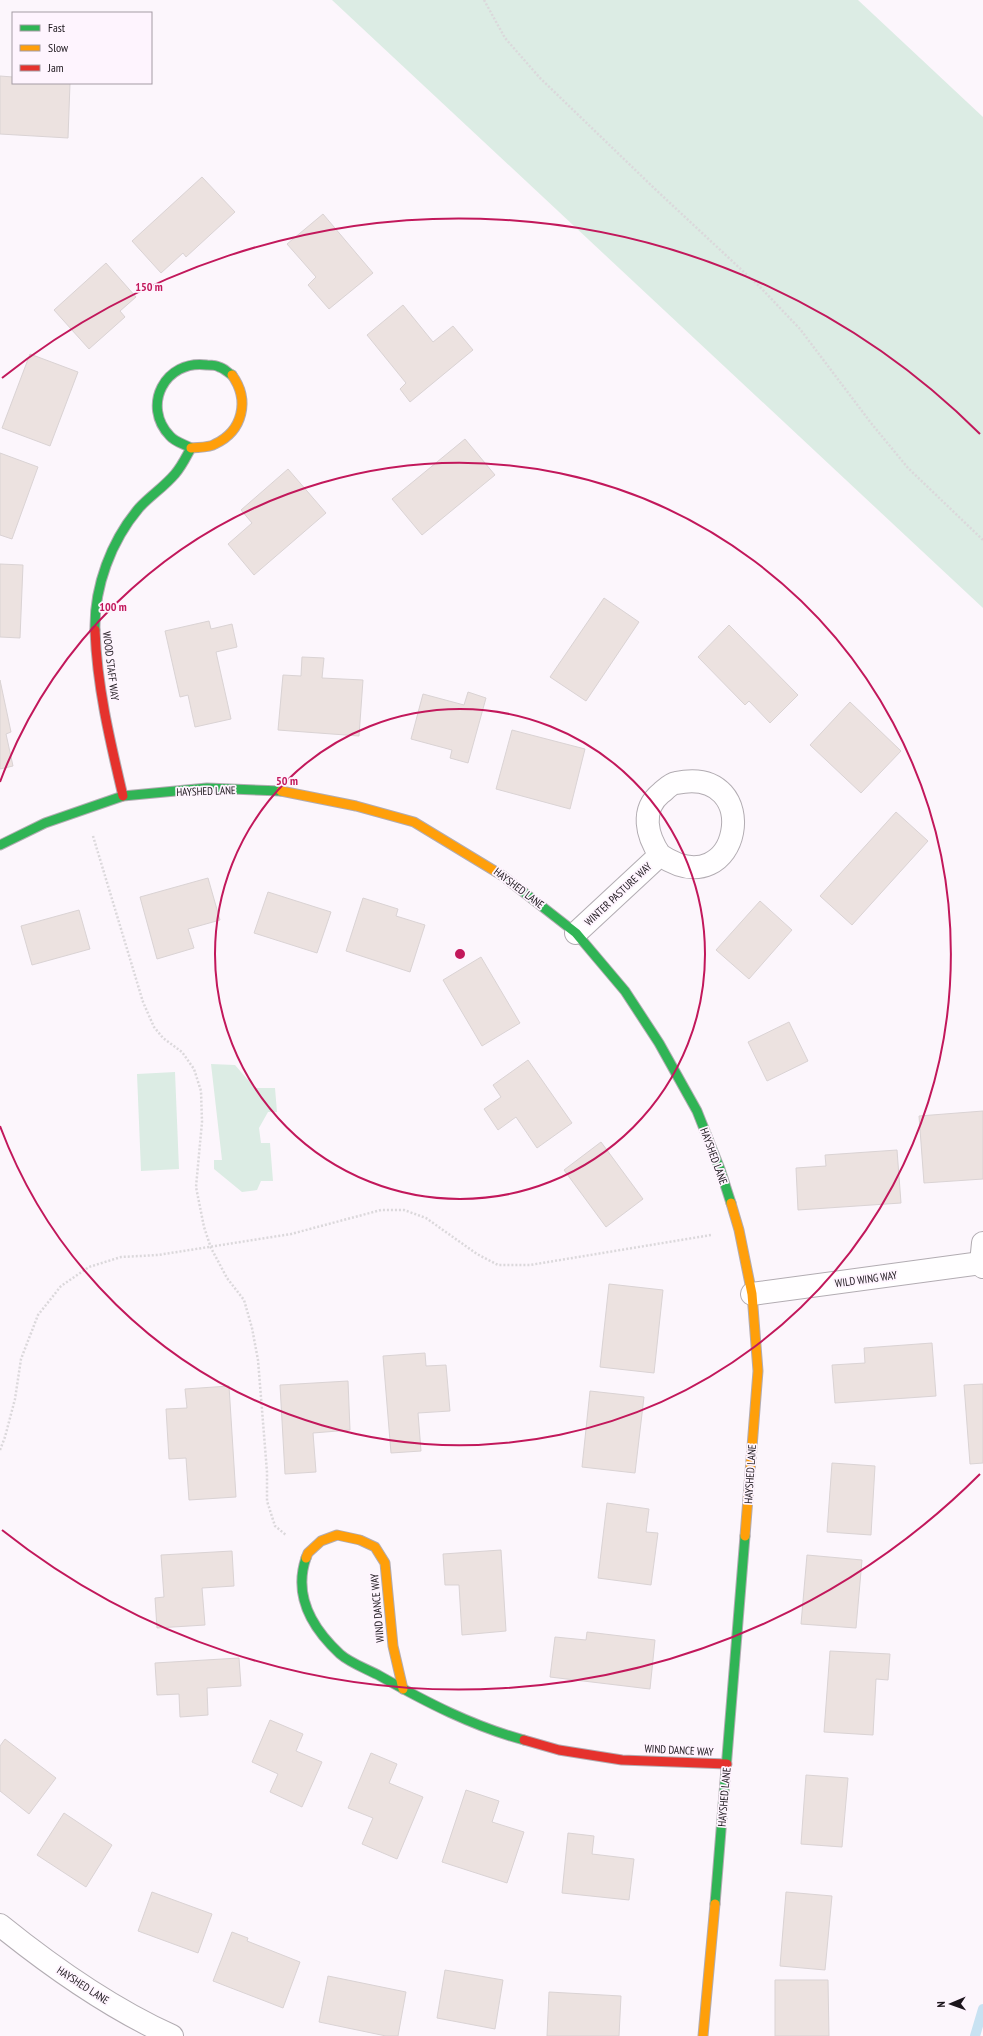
<svg xmlns="http://www.w3.org/2000/svg" width="983" height="2036" font-family="'PT Sans Narrow',sans-serif">
<rect width="100%" height="100%" fill="#fcf6fc"/>
<g fill="#dcece4">
<path d="M332 0H858L983 117V608Z"/>
<path d="M211 1064 235 1065 255 1088H275L277 1112H268L259 1128 261 1143H270L273 1181H261L257 1190 242 1192 214 1169V1160H222Z"/>
<path d="M175 1072 179 1169 141 1171 137 1074Z"/>
</g>
<g fill="none" stroke-linecap="round" stroke-linejoin="round">
<path stroke="#c8e2f2" stroke-width="10" d="M975 2036 983 2009"/>
</g>
<g fill="#ece2e0" stroke="#dad3d4">
<path d="M0 76 13 77V83H70L68 138 0 134Z"/>
<path d="M202 177 235 212 186 257 183 253 161 273 132 241Z"/>
<path d="M323 214 373 273 329 309 308 285 316 277 287 244Z"/>
<path d="M106 263 136 297 120 311 125 317 89 349 54 310Z"/>
<path d="M403 305 433 342 453 326 473 350 410 402 400 389 406 383 367 335Z"/>
<path d="M30 354 78 372 50 446 2 428Z"/>
<path d="M465 439 495 475 422 535 392 499Z"/>
<path d="M0 453 38 467 12 539 0 535Z"/>
<path d="M288 469 326 513 254 575 228 544 252 523 241 510Z"/>
<path d="M0 564 23 565 20 638 0 637Z"/>
<path d="M604 598 639 622 586 701 550 677Z"/>
<path d="M209 621 211 629 232 624 237 647 216 652 231 719 195 727 188 695 180 697 165 631Z"/>
<path d="M729 625 798 695 770 723 749 701 745 705 698 657Z"/>
<path d="M302 657 324 658 322 678 363 680 359 736 278 730 283 675 301 676Z"/>
<path d="M0 680 11 732 6 734 13 766 0 769Z"/>
<path d="M468 692 486 698 468 763 450 758 452 750 411 739 423 694 464 705Z"/>
<path d="M850 702 901 751 861 793 810 745Z"/>
<path d="M512 730 585 749 570 809 496 789Z"/>
<path d="M896 812 928 841 852 925 820 896Z"/>
<path d="M208 878 220 920 188 929 194 948 157 959 140 897Z"/>
<path d="M268 892 331 912 317 953 254 933Z"/>
<path d="M363 898 398 909 396 916 425 925 410 972 346 951Z"/>
<path d="M760 901 792 930 749 979 716 950Z"/>
<path d="M79 910 90 949 32 965 21 926Z"/>
<path d="M481 957 520 1023 482 1046 443 980Z"/>
<path d="M789 1022 808 1061 767 1081 748 1042Z"/>
<path d="M528 1060 572 1123 537 1148 516 1117 498 1130 484 1109 501 1097 493 1085Z"/>
<path d="M983 1111V1179L924 1183 919 1116Z"/>
<path d="M601 1142 643 1199 606 1227 564 1170Z"/>
<path d="M897 1150 901 1203 798 1210 796 1168 826 1166 825 1155Z"/>
<path d="M609 1284 663 1290 654 1373 600 1367Z"/>
<path d="M932 1343 936 1396 835 1403 832 1365 865 1363 864 1348Z"/>
<path d="M425 1353 426 1366 446 1365 450 1411 418 1413 421 1451 391 1453 383 1356Z"/>
<path d="M348 1381 350 1430 313 1433 316 1472 285 1474 280 1385Z"/>
<path d="M983 1384V1463L970 1464 964 1385Z"/>
<path d="M229 1386 236 1497 189 1500 186 1458 169 1459 166 1409 187 1408 185 1389Z"/>
<path d="M590 1391 644 1397 635 1473 582 1467Z"/>
<path d="M832 1463 875 1466 871 1535 827 1532Z"/>
<path d="M607 1503 649 1509 646 1532 658 1533 651 1585 598 1578Z"/>
<path d="M501 1550 506 1631 462 1635 459 1585H445L443 1554Z"/>
<path d="M232 1551 234 1586 202 1588 205 1625 157 1628 155 1598 164 1597 161 1555Z"/>
<path d="M807 1555 862 1560 856 1628 801 1624Z"/>
<path d="M587 1632 655 1640 650 1689 550 1677 555 1637 586 1640Z"/>
<path d="M830 1651 890 1654 888 1680 876 1679 873 1735 824 1732Z"/>
<path d="M239 1658 241 1686 207 1688 208 1715 180 1717 179 1694 157 1695 155 1663Z"/>
<path d="M270 1720 303 1734 296 1751 322 1762 302 1807 270 1792 278 1774 252 1762Z"/>
<path d="M5 1739 56 1778 29 1814 0 1791V1746Z"/>
<path d="M371 1753 397 1764 389 1783 423 1797 397 1859 362 1844 373 1818 348 1808Z"/>
<path d="M806 1775 848 1778 842 1847 801 1844Z"/>
<path d="M466 1790 499 1801 492 1822 524 1832 507 1883 442 1862Z"/>
<path d="M64 1813 112 1845 86 1887 37 1855Z"/>
<path d="M568 1833 594 1836 592 1854 634 1859 629 1900 562 1893Z"/>
<path d="M152 1892 212 1914 198 1953 138 1931Z"/>
<path d="M786 1892 832 1896 825 1970 780 1966Z"/>
<path d="M232 1932 248 1938 247 1941 300 1962 283 2008 213 1981Z"/>
<path d="M445 1970 503 1980 495 2029 437 2018Z"/>
<path d="M328 1976 406 1992 398 2036H386L319 2022Z"/>
<path d="M775 1980H828L829 2036H775Z"/>
<path d="M549 1992 621 1996 619 2036H547Z"/>
</g>
<g fill="none" stroke-linecap="round" stroke-linejoin="round">
<g stroke="#b2acb2" stroke-width="24">
<g id="street">
<path d="M576 933 660 855C741 909 766 764 676 783 670 784 666 789 661 793 640 810 647 836 660 855"/>
<path d="M983 1243 981 1263 983 1267"/>
<path d="M752 1294 981 1263"/>
<path d="M0 1925C52 1967 110 2008 172 2036"/>
</g>
</g>
<g stroke="#b2acb2" stroke-width="11">
<g id="fast">
<path d="M95 630C94 587 111 541 139 508 150 496 164 487 175 474 182 466 186 457 191 448 184 444 175 442 170 436 141 406 165 359 207 365 211 365 216 365 219 367 224 368 228 373 232 375"/>
<path d="M0 845 45 823 123 796 207 788 281 791"/>
<path d="M503 876 576 933 625 991 659 1043 697 1111 720 1169 731 1203"/>
<path d="M306 1558C293 1596 312 1628 340 1654 350 1663 367 1669 380 1676 426 1702 472 1726 524 1740"/>
<path d="M715 1904 745 1536"/>
</g>
</g>
<g stroke="#b2acb2" stroke-width="11">
<g id="slow">
<path d="M191 448C198 447 209 448 215 444 243 431 250 400 232 375"/>
<path d="M281 791 356 806 414 822 503 876"/>
<path d="M731 1203 739 1230 752 1294 758 1371 745 1536"/>
<path d="M306 1558 308 1553 321 1541 337 1535 360 1540 375 1547 385 1563 393 1646 403 1689"/>
<path d="M703 2036 715 1904"/>
</g>
</g>
<g stroke="#b2acb2" stroke-width="11">
<g id="jam">
<path d="M95 630C97 687 110 741 123 796"/>
<path d="M524 1740 559 1750 622 1760 727 1764"/>
</g>
</g>
<g stroke="#dbd8db" stroke-width="2.5" stroke-dasharray="2 2" stroke-linecap="butt">
<path d="M484 0 505 38 540 78 655 189 761 288 800 329 871 423 908 468 983 540"/>
<path d="M93 836 143 1002 154 1027 163 1038 182 1052 194 1069 201 1091 202 1122 196 1187 204 1227 211 1248 227 1278 244 1300 252 1328 258 1360 267 1472V1501L275 1526 286 1535"/>
<path d="M0 1450 5 1437 15 1399 21 1359 38 1315 61 1286 89 1267 121 1257 158 1255 291 1234 381 1210H404L426 1218 477 1254 498 1265H530L711 1235"/>
</g>
<use href="#street" stroke="#fffeff" stroke-width="22"/>
<use href="#fast" stroke="#30b455" stroke-width="9"/>
<use href="#slow" stroke="#ff9f0a" stroke-width="9"/>
<use href="#jam" stroke="#e5322d" stroke-width="9"/>
</g>
<g fill="none" stroke="#c2185b" stroke-width="2">
<circle cx="460" cy="954" r="245"/>
<path d="M0 782A491 491 0 1 1 0 1126"/>
<path d="M980 1474A736 736 0 0 1 2 1530M2 378A736 736 0 0 1 980 434"/>
</g>
<g text-anchor="middle" dominant-baseline="central" stroke-width="3.5" stroke-linejoin="round" paint-order="stroke">
<g font-size="11" fill="#1c161c" stroke="#fef4fe">
<text transform="translate(111 666) rotate(83)">WOOD STAFF WAY</text>
<text transform="translate(206 791) rotate(-2)">HAYSHED LANE</text>
<text transform="translate(519 888) rotate(37)">HAYSHED LANE</text>
<text transform="translate(618 894) rotate(-43)">WINTER PASTURE WAY</text>
<text transform="translate(714 1156) rotate(70)">HAYSHED LANE</text>
<text transform="translate(866 1279) rotate(-8)">WILD WING WAY</text>
<text transform="translate(750 1474) rotate(-86)">HAYSHED LANE</text>
<text transform="translate(377 1608) rotate(-95)">WIND DANCE WAY</text>
<text transform="translate(679 1750) rotate(3)">WIND DANCE WAY</text>
<text transform="translate(724 1797) rotate(-85)">HAYSHED LANE</text>
<text transform="translate(83 1985) rotate(33)">HAYSHED LANE</text>
</g>
</g>
<circle cx="460" cy="954" r="6" fill="#c2185b" stroke="#fef4fe" stroke-width="2"/>
<g font-size="12" text-anchor="middle" font-weight="bold" fill="#c2185b" stroke="#fef4fe" stroke-width="3.5" stroke-linejoin="round" paint-order="stroke">
<text x="149" y="291">150 m</text>
<text x="113" y="611">100 m</text>
<text x="287" y="785">50 m</text>
</g>
<rect x="12" y="12" width="140" height="72" fill="#fef4fe" stroke="#a49ba4"/>
<rect x="20" y="25" width="20" height="6" fill="#30b455" stroke="#a49ba4"/>
<text x="48" y="32" font-size="12" fill="#1c161c">Fast</text>
<rect x="20" y="45" width="20" height="6" fill="#ff9f0a" stroke="#a49ba4"/>
<text x="48" y="52" font-size="12" fill="#1c161c">Slow</text>
<rect x="20" y="65" width="20" height="6" fill="#e5322d" stroke="#a49ba4"/>
<text x="48" y="72" font-size="12" fill="#1c161c">Jam</text>
<g transform="translate(951 2004) rotate(268)" stroke="#fef4fe" stroke-width="3" paint-order="stroke">
<path d="M0-3L7 15L0 10L-7 15Z" fill="#1c161c"/>
<text y="-6" font-size="11" font-weight="bold" text-anchor="middle" fill="#1c161c">N</text>
</g>
</svg>
